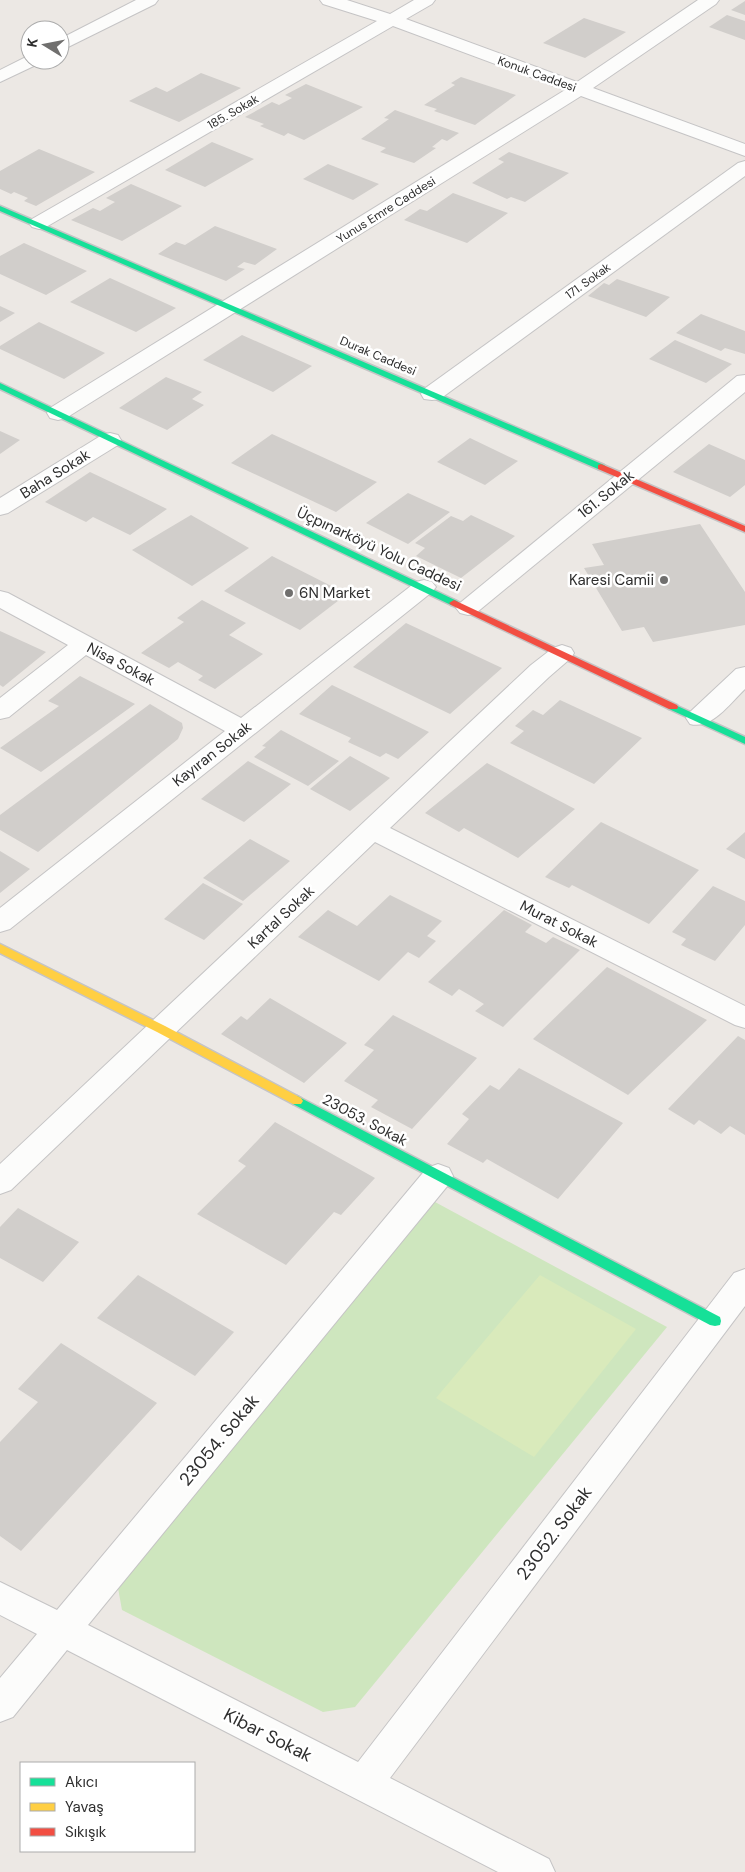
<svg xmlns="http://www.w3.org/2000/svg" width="745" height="1872" font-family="'DM Sans',sans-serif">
<rect width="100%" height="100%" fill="#ece8e4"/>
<path fill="#cee6be" d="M435 1202 667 1327 355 1707 323 1712 122 1610 118 1588Z"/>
<path fill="#d9eabb" d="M540 1275 636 1329 534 1457 436 1398Z"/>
<g fill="#d1cecb">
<path d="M745 1V15L731 10Z"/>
<path d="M727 15 745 21V40L709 27Z"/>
<path d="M584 18 626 32 585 58 543 43Z"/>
<path d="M201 73 241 88 179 122 129 101 156 87 167 92Z"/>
<path d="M461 77 516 95 475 125 434 111 437 109 424 105 455 85 451 83Z"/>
<path d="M306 84 363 107 304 140 288 133 284 136 260 126 264 124 245 117 272 102 279 105 292 98 285 95Z"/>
<path d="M395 110 459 133 447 141 442 139 432 147 436 148 414 163 380 152 386 148 361 139 389 119 384 118Z"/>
<path d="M212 142 254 159 205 187 165 170Z"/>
<path d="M39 149 95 172 36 206 24 201 28 198 14 192 11 194 0 189V171Z"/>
<path d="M509 152 569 173 525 202 511 197 507 199 472 183 504 162 498 159Z"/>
<path d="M328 164 379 184 353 200 303 179Z"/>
<path d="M131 184 182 206 122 241 71 220 93 208 100 211 115 202 106 198Z"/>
<path d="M453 193 508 213 467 243 404 220 420 209 427 211Z"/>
<path d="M215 226 277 249 255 265 244 262 237 267 245 269 226 281 158 254 176 242 185 245Z"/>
<path d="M24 243 87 271 46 295 0 274V256Z"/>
<path d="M110 278 176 308 136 332 70 302Z"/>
<path d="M617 279 670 297 646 317 588 296 604 283 609 285Z"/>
<path d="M0 306 15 313 0 322Z"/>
<path d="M701 314 745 331V354L725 348 721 351 676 333Z"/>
<path d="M39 322 105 353 64 379 0 349V346Z"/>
<path d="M242 335 312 366 273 392 203 360Z"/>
<path d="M675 340 732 364 706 383 649 359Z"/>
<path d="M166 377 202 392 192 399 204 405 167 430 119 408Z"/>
<path d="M0 431 20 440 0 454Z"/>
<path d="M272 434 377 482 336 512 231 463Z"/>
<path d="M470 438 518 461 485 485 437 462Z"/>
<path d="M709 444 745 460V485L730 497 673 472Z"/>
<path d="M90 472 130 491 167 509 130 535 93 517 86 522 45 502Z"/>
<path d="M408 493 450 512 408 544 366 523Z"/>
<path d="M191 515 249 548 192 586 132 550Z"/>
<path d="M471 515 515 536 461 578 416 556 425 548 415 543 451 516 463 521Z"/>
<path d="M700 524 745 592V625L653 642 644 627 622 631 584 568 604 565 592 544Z"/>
<path d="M272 556 347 594 300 630 224 591Z"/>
<path d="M202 600 246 623 229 635 263 654 215 689 198 680 203 676 178 662 169 668 141 653 184 622 177 618Z"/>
<path d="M406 623 502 668 450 714 353 667Z"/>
<path d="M0 631 46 652 3 687 0 685Z"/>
<path d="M80 676 135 704 41 772 0 748 59 706 48 701Z"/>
<path d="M332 685 384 710 429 732 398 759 386 753 380 757 348 742 351 738 299 714Z"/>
<path d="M560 700 642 738 594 784 510 743 524 731 515 726 533 710 543 715Z"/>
<path d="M150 704 182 723 183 728 178 739 38 852 0 830V815Z"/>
<path d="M281 730 339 761 308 786 254 757 266 747 262 746Z"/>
<path d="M350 756 390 778 350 811 310 789Z"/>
<path d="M248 761 291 784 244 822 201 799Z"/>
<path d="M487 763 575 809 518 858 464 828 459 832 425 813Z"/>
<path d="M601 822 699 870 649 924 572 885 569 888 545 877Z"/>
<path d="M745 832V859L726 849Z"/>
<path d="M250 839 290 861 243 901 203 878Z"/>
<path d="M0 851 30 869 0 893Z"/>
<path d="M203 883 243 904 204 940 164 919Z"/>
<path d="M713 886 745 901V925L715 961 681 945 686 939 672 932Z"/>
<path d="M390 895 442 921 427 936 436 941 419 958 408 952 379 981 298 937 328 910 357 926Z"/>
<path d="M504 910 532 925 525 932 533 936 546 943 553 937 580 950 503 1027 475 1011 484 1004 471 996 459 989 452 996 428 982Z"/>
<path d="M607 967 707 1020 628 1095 533 1039Z"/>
<path d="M270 998 347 1043 304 1083 221 1034 241 1016 247 1020Z"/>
<path d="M393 1015 477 1058 412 1129 371 1107 378 1100 344 1081 374 1050 364 1045Z"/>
<path d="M738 1036 745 1040V1135L730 1126 721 1134 699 1120 694 1125 668 1109Z"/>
<path d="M519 1068 623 1123 558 1199 487 1159 483 1163 447 1144 469 1119 462 1114 490 1085 499 1090Z"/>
<path d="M275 1122 375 1178 341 1215 334 1212 286 1265 197 1214 246 1166 238 1161Z"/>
<path d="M18 1208 79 1242 43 1282 0 1258V1227Z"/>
<path d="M138 1275 234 1332 195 1376 97 1318Z"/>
<path d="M61 1343 157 1403 21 1551 0 1536V1442L38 1402 18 1389Z"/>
</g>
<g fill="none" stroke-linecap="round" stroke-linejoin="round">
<g stroke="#c5c4c5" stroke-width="2">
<g id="street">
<path d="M136 0H158L155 4 60 51V39Z"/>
<path d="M320 0H347L390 14 414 0H435L432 4 406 19 577 82 698 0H719L716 4 593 88 745 144V156L581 96 66 418 58 420 50 418 47 413 50 408 565 90 393 26 46 227 39 229 32 227 29 223 32 219 377 21 323 4Z"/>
<path d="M30 55V60H41L38 64 0 82V70Z"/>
<path d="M745 161V176L440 399 432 400 424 399 421 394 424 389 738 163Z"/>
<path d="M745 375V392L476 613 468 615 460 613 456 608 460 603 737 376Z"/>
<path d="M110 433 118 435 121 440 118 445 8 513 0 515V498L102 435Z"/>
<path d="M424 580 432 582 436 587 432 592 10 929 0 932V908L225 731 86 655 9 717 0 719V698L68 645 0 608V591L8 593 241 718 416 582Z"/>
<path d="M562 645 571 648 574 653 571 658 549 677 390 828 745 1006V1028L735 1025 375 842 11 1190 0 1194V1164L531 665 553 648Z"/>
<path d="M745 667V689C730 703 712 730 690 724L686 718 690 712 736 669Z"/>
<path d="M438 1164 449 1168 453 1176 449 1184 88 1625 358 1762 734 1273 745 1269V1306L390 1778 549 1859 555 1872H498L67 1650 13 1717 0 1722V1678L37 1634 0 1615V1582L57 1610 427 1168Z"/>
</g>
</g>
<g stroke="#c5c4c5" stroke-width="3">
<g id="fast">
<path d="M0 206 604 465 606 467 604 469H598L0 211Z"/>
<path d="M0 383 457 601 459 603 457 605H451L0 389Z"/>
<path d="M673 704 745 737V744L669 709 668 707Z"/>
<path d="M297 1096 720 1317 721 1321 720 1325 715 1326 710 1325 293 1104 291 1101 293 1098Z"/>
</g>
</g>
<g stroke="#c5c4c5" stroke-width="3">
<path id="slow" d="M0 944 165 1026 301 1098 303 1101 301 1104H293L157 1032 0 953Z"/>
</g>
<g stroke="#c5c4c5" stroke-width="3">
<g id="jam">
<path d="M601 464 745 526V532L598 469V465Z"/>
<path d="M454 600 677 705 678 707 677 709H669L451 605 449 603Z"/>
</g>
</g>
<use href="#street" fill="#fcfcfb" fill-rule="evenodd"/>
<use href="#fast" fill="#16e098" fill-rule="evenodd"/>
<use href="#slow" fill="#ffcf43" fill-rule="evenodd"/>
<use href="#jam" fill="#f24e42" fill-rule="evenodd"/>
</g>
<g fill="#706f6e" stroke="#fff" stroke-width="2">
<circle cx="664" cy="580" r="5"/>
<circle cx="289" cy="593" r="5"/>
</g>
<g text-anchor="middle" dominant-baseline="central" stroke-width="5" stroke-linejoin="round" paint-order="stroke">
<g font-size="12" fill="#2e2e2e" stroke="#fff">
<text transform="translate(537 74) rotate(20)">Konuk Caddesi</text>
<text transform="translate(233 112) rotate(-30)">185. Sokak</text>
<text transform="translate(386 210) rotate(-32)">Yunus Emre Caddesi</text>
<text transform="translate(588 281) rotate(-36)">171. Sokak</text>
<text transform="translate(378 356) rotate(23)">Durak Caddesi</text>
</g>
<g font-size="15" fill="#2e2e2e" stroke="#fff">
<text transform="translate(55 474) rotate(-32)">Baha Sokak</text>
<text transform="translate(606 494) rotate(-39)">161. Sokak</text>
<text transform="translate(379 549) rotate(25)">Üçpınarköyü Yolu Caddesi</text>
<text transform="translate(121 664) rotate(28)">Nisa Sokak</text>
<text transform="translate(212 754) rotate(-38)">Kayıran Sokak</text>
<text transform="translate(281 917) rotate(-43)">Kartal Sokak</text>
<text transform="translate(559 924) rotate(27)">Murat Sokak</text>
<text transform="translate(365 1120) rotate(28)">23053. Sokak</text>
</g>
<g font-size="15" fill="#2e2e2e" stroke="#fff" text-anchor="end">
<text x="654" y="580">Karesi Camii</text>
<text x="299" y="593" text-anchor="start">6N Market</text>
</g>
<g font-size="18" fill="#2e2e2e" stroke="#fff">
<text transform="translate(219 1440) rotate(-50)">23054. Sokak</text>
<text transform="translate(554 1533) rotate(-53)">23052. Sokak</text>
<text transform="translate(268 1735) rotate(27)">Kibar Sokak</text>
</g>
</g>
<rect x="20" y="1762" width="175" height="90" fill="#ffffff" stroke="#ababab"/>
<rect x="30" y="1778" width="25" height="8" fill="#16e098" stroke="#ababab"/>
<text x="65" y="1787" font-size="15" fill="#2e2e2e">Akıcı</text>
<rect x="30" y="1803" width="25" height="8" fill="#ffcf43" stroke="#ababab"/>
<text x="65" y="1812" font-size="15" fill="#2e2e2e">Yavaş</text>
<rect x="30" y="1828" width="25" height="8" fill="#f24e42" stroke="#ababab"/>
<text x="65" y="1837" font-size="15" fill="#2e2e2e">Sıkışık</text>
<g transform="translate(45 45) rotate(280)"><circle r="24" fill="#ffffff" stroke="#ababab"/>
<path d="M0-4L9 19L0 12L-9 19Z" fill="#706f6e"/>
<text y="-8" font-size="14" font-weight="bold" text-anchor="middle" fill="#2e2e2e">K</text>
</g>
</svg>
